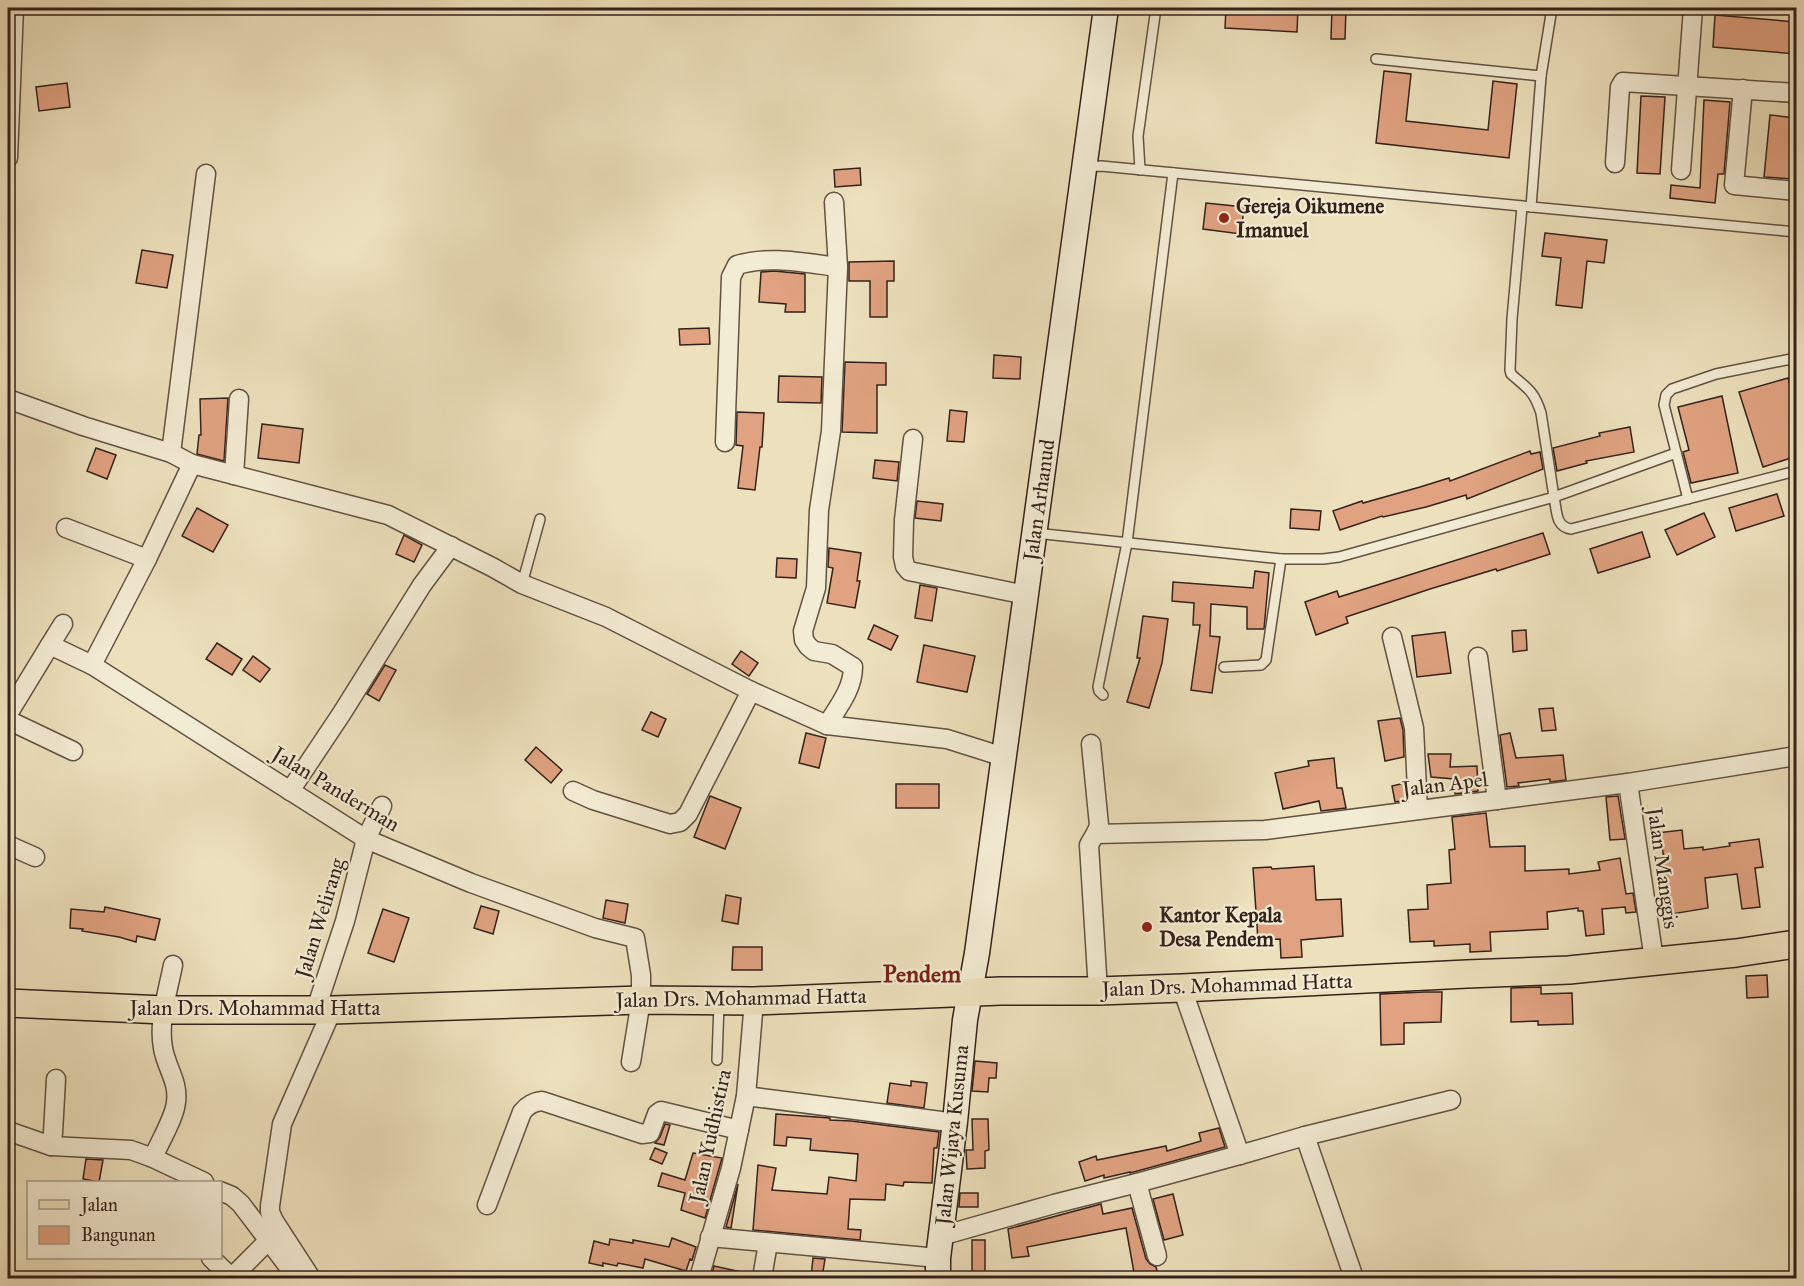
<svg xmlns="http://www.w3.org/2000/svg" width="1804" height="1286" font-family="'IM FELL Great Primer',serif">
<rect width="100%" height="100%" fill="#ede1bd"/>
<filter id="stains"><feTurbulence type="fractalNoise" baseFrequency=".00333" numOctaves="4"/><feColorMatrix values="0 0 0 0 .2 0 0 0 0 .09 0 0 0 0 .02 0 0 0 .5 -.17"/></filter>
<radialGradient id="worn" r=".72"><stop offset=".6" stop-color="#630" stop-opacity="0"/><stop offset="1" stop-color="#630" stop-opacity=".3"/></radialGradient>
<g fill="#e0a281" stroke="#34221a" stroke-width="1.5">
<path d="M1226 8H1298L1297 32 1225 28Z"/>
<path d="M1332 8H1346L1345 39H1331Z"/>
<path d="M1715 15 1797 22V54L1713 47Z"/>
<path d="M1384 71 1411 74 1406 121 1488 130 1493 81 1517 84 1509 158 1376 143Z"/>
<path d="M67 83 70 107 39 111 36 87Z"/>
<path d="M1641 96 1665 97 1660 174 1637 173Z"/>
<path d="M1704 100 1730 102 1724 174H1718L1715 203 1670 198 1671 185 1700 188Z"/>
<path d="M1770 115 1797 118V149L1794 179 1764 177Z"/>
<path d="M860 168 861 185 835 187 834 170Z"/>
<path d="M1206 203 1244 207 1241 234 1203 229Z"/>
<path d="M1545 233 1607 240 1604 263 1587 261 1582 308 1556 305 1561 258 1542 256Z"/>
<path d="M142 250 173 255 167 288 136 283Z"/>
<path d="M894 261V281H887V317H870V281H849V262Z"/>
<path d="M774 271 805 274V312H785L786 304 759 302 761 272Z"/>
<path d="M709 328 710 344 680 345 679 329Z"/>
<path d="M994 355 1021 357 1020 379 993 378Z"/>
<path d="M845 362 886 363V385H877V433L842 432Z"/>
<path d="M779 376 822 377 821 403 778 402Z"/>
<path d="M1788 378 1797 411V456L1763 467 1739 392Z"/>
<path d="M1722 396 1738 473 1691 483 1683 452 1689 450 1678 407Z"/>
<path d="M228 398 224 461 197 454 199 435H201L200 399Z"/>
<path d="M950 410 967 412 964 442 947 441Z"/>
<path d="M737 412 764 413 762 447H760L755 490 738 488 743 446 736 445Z"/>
<path d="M262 424 303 429 299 463 258 458Z"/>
<path d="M1630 427 1634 452 1586 461 1587 463 1557 471 1553 448 1600 436 1599 433Z"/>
<path d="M96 448 116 455 107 479 87 471Z"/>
<path d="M1530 451 1531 454 1540 452 1543 469 1467 499 1466 495 1426 507 1383 517 1382 516 1340 530 1333 511 1362 501 1363 503 1420 487 1449 478 1450 481Z"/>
<path d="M875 460 899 462 897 481 873 478Z"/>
<path d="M1777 494 1784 516 1736 531 1729 508Z"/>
<path d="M917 501 943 504 941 521 915 518Z"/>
<path d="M197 508 228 525 213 552 182 536Z"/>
<path d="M1291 509 1321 511 1319 530 1290 528Z"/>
<path d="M1704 513 1715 537 1677 555 1665 530Z"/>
<path d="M1642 532 1650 557 1598 573 1590 549Z"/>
<path d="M1543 533 1550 554 1497 571 1496 569 1430 589 1346 617 1348 623 1316 635 1305 602 1337 591 1339 597Z"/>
<path d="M404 535 422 545 414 562 396 554Z"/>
<path d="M829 548 861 553 857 581H860L855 608 827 603 833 568 828 567Z"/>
<path d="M777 558 797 559 796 578 776 577Z"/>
<path d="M1255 571 1269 573 1264 629H1247V607L1211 604 1210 636 1220 637 1212 693 1191 690 1200 625H1193L1194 603 1172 601 1173 582 1253 588Z"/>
<path d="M920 585 937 588 932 621 915 618Z"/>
<path d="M1143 616 1168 619 1162 663 1149 708 1127 702 1140 658H1137Z"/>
<path d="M874 625 898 636 891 650 868 639Z"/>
<path d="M1526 630 1527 650 1513 652 1512 631Z"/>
<path d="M1445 632 1451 673 1417 677 1412 636Z"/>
<path d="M217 643 242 659 232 675 206 659Z"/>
<path d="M924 645 975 656 967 692 917 682Z"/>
<path d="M741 651 758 663 749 676 732 664Z"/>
<path d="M253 656 270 669 260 682 243 670Z"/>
<path d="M385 665 396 670 379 701 367 694Z"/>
<path d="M1553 708 1556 730 1542 731 1539 709Z"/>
<path d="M651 712 666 719 658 737 642 730Z"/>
<path d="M1400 718 1403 730 1404 757 1385 761 1378 721Z"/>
<path d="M806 733 826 738 819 768 799 763Z"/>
<path d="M1510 733 1516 758 1563 755 1566 780 1550 782V779L1518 783 1519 786 1507 787 1500 735Z"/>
<path d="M536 747 562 770 551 783 525 760Z"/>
<path d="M1428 754H1451L1450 767 1477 766 1478 791 1455 794 1454 779 1431 777Z"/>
<path d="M1334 758 1337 788H1342L1346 808 1321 811 1319 801 1283 809 1275 773 1309 766 1308 761Z"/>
<path d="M1405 783 1406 800 1395 802 1392 786Z"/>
<rect x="896" y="784" width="43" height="24"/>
<path d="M710 796 741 808 725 849 694 837Z"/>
<path d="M1618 796 1625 839 1610 840 1606 797Z"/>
<path d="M1486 813 1490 847 1525 846V871L1569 869V874L1600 870 1598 862 1620 858 1626 894 1633 893 1636 912 1626 913 1625 907 1602 909 1604 934 1586 936 1583 911H1578V908L1547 912 1548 929 1490 932 1491 951 1470 952V944L1434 946V941L1410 942 1408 910 1428 909 1427 885 1451 883 1449 850 1455 849 1452 817Z"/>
<path d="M1682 830 1684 849 1703 847V850L1730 846 1729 843 1759 839 1763 867 1755 868 1760 907 1742 909 1737 874 1705 878 1708 908 1672 914 1662 846 1658 847 1657 833Z"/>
<path d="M1314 866 1316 900 1341 899 1343 936 1301 940 1302 957 1281 958 1280 939 1258 940 1253 868 1271 867 1272 869Z"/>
<path d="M726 895 741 898 738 924 722 921Z"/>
<path d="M606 900 628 904 625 923 603 918Z"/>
<path d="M481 906 499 911 493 934 474 928Z"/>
<path d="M105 907 160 919 155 940 137 936 136 942 119 937 82 931 83 929 70 928 71 909 104 912Z"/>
<path d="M383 909 409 918 394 962 368 953Z"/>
<path d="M733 947H762V970H732Z"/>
<path d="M1767 975 1768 997 1747 998 1746 976Z"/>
<path d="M1541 987V994L1572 993 1573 1024 1538 1025V1021L1511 1022V988Z"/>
<path d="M1425 992H1442L1441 1022 1404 1023V1044L1381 1045 1380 994Z"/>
<path d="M975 1061 997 1063 996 1078H989L988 1092 972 1091Z"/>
<path d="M911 1081 927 1083 924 1108 887 1103 890 1083 911 1086Z"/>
<path d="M776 1114 830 1118V1120L851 1121 939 1132 937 1148H934L932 1183 904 1182 903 1186 886 1184 885 1200 850 1199 848 1229 861 1230 860 1240 753 1230 758 1165 776 1168 772 1190 827 1194 829 1177 856 1181 858 1154 810 1150 811 1139 787 1137 786 1146 774 1145Z"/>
<path d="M972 1119H988L989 1150 985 1151V1168L967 1169 966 1150H973Z"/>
<path d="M665 1124 670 1125 664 1145 655 1143 660 1137Z"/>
<path d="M1219 1128 1225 1147 1130 1173V1172L1104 1178V1175L1085 1181 1079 1162 1096 1156 1097 1160 1166 1146 1167 1151 1201 1141 1199 1133Z"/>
<path d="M655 1148 667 1153 662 1164 650 1159Z"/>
<path d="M693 1153 722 1158 705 1218 681 1210 685 1193 658 1186 662 1173 685 1180Z"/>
<path d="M86 1159 103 1160 99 1182 83 1179Z"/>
<path d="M738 1184 731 1228 726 1227Z"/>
<path d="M960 1193H978V1207H959Z"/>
<path d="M1173 1194 1183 1235 1164 1240 1153 1199Z"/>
<path d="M1101 1204 1103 1214 1132 1208 1146 1259 1150 1264 1156 1267 1159 1278H1135L1126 1228 1027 1247 1029 1256 1012 1258 1008 1229Z"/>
<path d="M672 1238 696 1247 692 1260 690 1259 686 1271 645 1259 643 1268 618 1263 617 1266 603 1263V1266L589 1263 594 1241 609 1245 610 1239 633 1243V1240L669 1247Z"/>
<path d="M972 1240H985V1274L972 1273Z"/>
<path d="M813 1258 825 1259 822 1278H811Z"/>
<path d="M714 1266 746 1273 745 1278H711Z"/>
</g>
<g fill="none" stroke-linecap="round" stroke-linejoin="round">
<g stroke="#625243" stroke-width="12">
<g id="lane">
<path d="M1376 59 1541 76"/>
<path d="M1085 167 1101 166 1796 232"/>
<path d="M1140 170 1138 136 1156 8"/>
<path d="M1522 207 1512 319 1510 370 1511 374C1528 389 1534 391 1541 413L1554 497 1676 453"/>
<path d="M1531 207 1541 76 1552 8"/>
<path d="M1688 499 1664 405 1666 395 1672 389 1716 374 1796 358"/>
<path d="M1035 533 1281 559H1323L1339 557 1554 497C1557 510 1555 527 1571 529L1796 471"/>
<path d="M522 584 540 519"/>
<path d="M1224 667 1261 665 1266 660 1281 559"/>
<path d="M1103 695 1099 691 1098 687 1127 543 1173 173"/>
<path d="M717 1060 719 1003"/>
</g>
</g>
<g stroke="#625243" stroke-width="21">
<g id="street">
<path d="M1743 89 1734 185 1796 191"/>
<path d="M8 158 14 8"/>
<path d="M1615 163 1620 87 1623 82 1796 93"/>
<path d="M1681 170 1693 8"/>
<path d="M8 399 83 426 171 453 192 464 388 515 492 567 522 584 606 617 751 691 827 725 947 739 1004 757"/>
<path d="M913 439 904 520 903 557 905 566 909 571 1026 595"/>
<path d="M725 442 731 277 737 265C769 255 805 263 838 267"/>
<path d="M171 453 206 174"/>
<path d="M234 475 239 399"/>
<path d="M66 528 147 559"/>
<path d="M1392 637 1414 728 1418 810"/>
<path d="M50 645 63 624"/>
<path d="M1478 657 1497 800"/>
<path d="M92 665 147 559 192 464"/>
<path d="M8 714 50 645 92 665 366 839 471 883 595 928 635 938 641 975V1000L631 1062"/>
<path d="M8 720 73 751"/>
<path d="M827 725C838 707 853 689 853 667L832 654 814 651 808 646 804 640 803 631 816 588 819 510 831 431 838 267 834 202"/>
<path d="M1091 744 1099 825C1097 833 1093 837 1089 845L1098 991"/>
<path d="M1628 783 1654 960"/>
<path d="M290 791 342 713 422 585 451 546"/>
<path d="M573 791 593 800 670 824 680 822 688 814 751 691"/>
<path d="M1096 834 1265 830 1628 783 1796 756"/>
<path d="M8 845 35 857"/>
<path d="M1182 988 1240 1155"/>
<path d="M316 1009 345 921 366 839 382 806"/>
<path d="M746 1096 941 1121 955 1122"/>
<path d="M8 1131 51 1146 131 1150 153 1158 204 1182"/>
<path d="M1305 1136 1354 1278"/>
<path d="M51 1146 53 1133 56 1079"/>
<path d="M153 1158C159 1143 175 1117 176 1102 179 1082 166 1067 163 1048 158 1021 168 991 173 965"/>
<path d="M1137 1183 1157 1256"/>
<path d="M220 1191 232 1196 241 1204 297 1278"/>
<path d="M487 1205 522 1112C528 1105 533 1102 542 1101L642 1134 650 1133 657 1114 661 1111 739 1130"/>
<path d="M941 1236 1054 1204 1137 1183 1250 1152 1305 1136 1451 1100"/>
<path d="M710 1237 938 1258"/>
<path d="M211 1258 232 1278"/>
<path d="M232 1277 268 1241"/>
<path d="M311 1278 274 1221 270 1212V1206L282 1124 332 1010"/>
<path d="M699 1278 731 1168 746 1096 754 1001"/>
<path d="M762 1278 768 1243"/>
</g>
</g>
<g stroke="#34221a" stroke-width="27">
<path id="secondary" d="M938 1278V1258L955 1122 965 1020 977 953 1106 8"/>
</g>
<g stroke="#34221a" stroke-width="30">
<path id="primary" d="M8 1003 164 1010H332L641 1000 754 1001 1001 991H1098L1182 988 1467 974 1569 970 1736 953 1796 944"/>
</g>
<use href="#lane" stroke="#f3ecd4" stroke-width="9"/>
<use href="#street" stroke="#f3ecd4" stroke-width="18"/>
<use href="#secondary" stroke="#f3ecd4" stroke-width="24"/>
<use href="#primary" stroke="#ede1bd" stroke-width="27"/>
</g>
<g fill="#8f2418" stroke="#f3ecd4" stroke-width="2">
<circle cx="1224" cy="218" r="6"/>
<circle cx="1147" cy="927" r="6"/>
</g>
<g text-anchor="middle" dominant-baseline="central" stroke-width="4.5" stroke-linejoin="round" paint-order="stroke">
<g font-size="21" font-weight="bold" fill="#34221a" stroke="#f3ecd4" text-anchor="start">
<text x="1236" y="206">Gereja Oikumene<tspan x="1236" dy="24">Imanuel</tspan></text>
<text x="1159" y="915">Kantor Kepala<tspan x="1159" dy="24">Desa Pendem</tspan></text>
</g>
<g font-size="21" fill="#34221a" stroke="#f3ecd4">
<text transform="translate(1039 500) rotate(-82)">Jalan Arhanud</text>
<text transform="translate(1445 784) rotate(-7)">Jalan Apel</text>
<text transform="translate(336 789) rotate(31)">Jalan Panderman</text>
<text transform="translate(1663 868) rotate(82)">Jalan Manggis</text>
<text transform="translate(320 918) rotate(-73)">Jalan Welirang</text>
<text transform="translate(1227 985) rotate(-2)">Jalan Drs. Mohammad Hatta</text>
<text transform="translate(741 998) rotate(-1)">Jalan Drs. Mohammad Hatta</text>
<text x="255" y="1008">Jalan Drs. Mohammad Hatta</text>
<text transform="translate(952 1135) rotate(-84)">Jalan Wijaya Kusuma</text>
<text transform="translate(710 1136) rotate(-78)">Jalan Yudhistira</text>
</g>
<g font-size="24" font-weight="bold" fill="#7a1f14" stroke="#f3ecd4">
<text x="922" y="974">Pendem</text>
</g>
</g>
<rect width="1804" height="1286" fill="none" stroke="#ede1bd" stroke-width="30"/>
<rect x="9" y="9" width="1786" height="1268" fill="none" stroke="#34221a" stroke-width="3"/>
<rect x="15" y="15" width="1774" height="1256" fill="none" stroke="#34221a" stroke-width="1.5"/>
<rect x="27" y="1181" width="195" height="78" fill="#f3ecd4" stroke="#a79b8a" stroke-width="1.5"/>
<rect x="39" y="1200" width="30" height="9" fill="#ede1bd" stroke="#a79b8a" stroke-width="1.5"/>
<text x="81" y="1211" font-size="18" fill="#34221a">Jalan</text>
<rect x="39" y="1226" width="30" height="18" fill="#e0a281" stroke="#a79b8a" stroke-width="1.5"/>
<text x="81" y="1241" font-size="18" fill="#34221a">Bangunan</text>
<rect width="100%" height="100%" filter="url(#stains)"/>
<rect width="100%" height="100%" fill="url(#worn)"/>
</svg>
